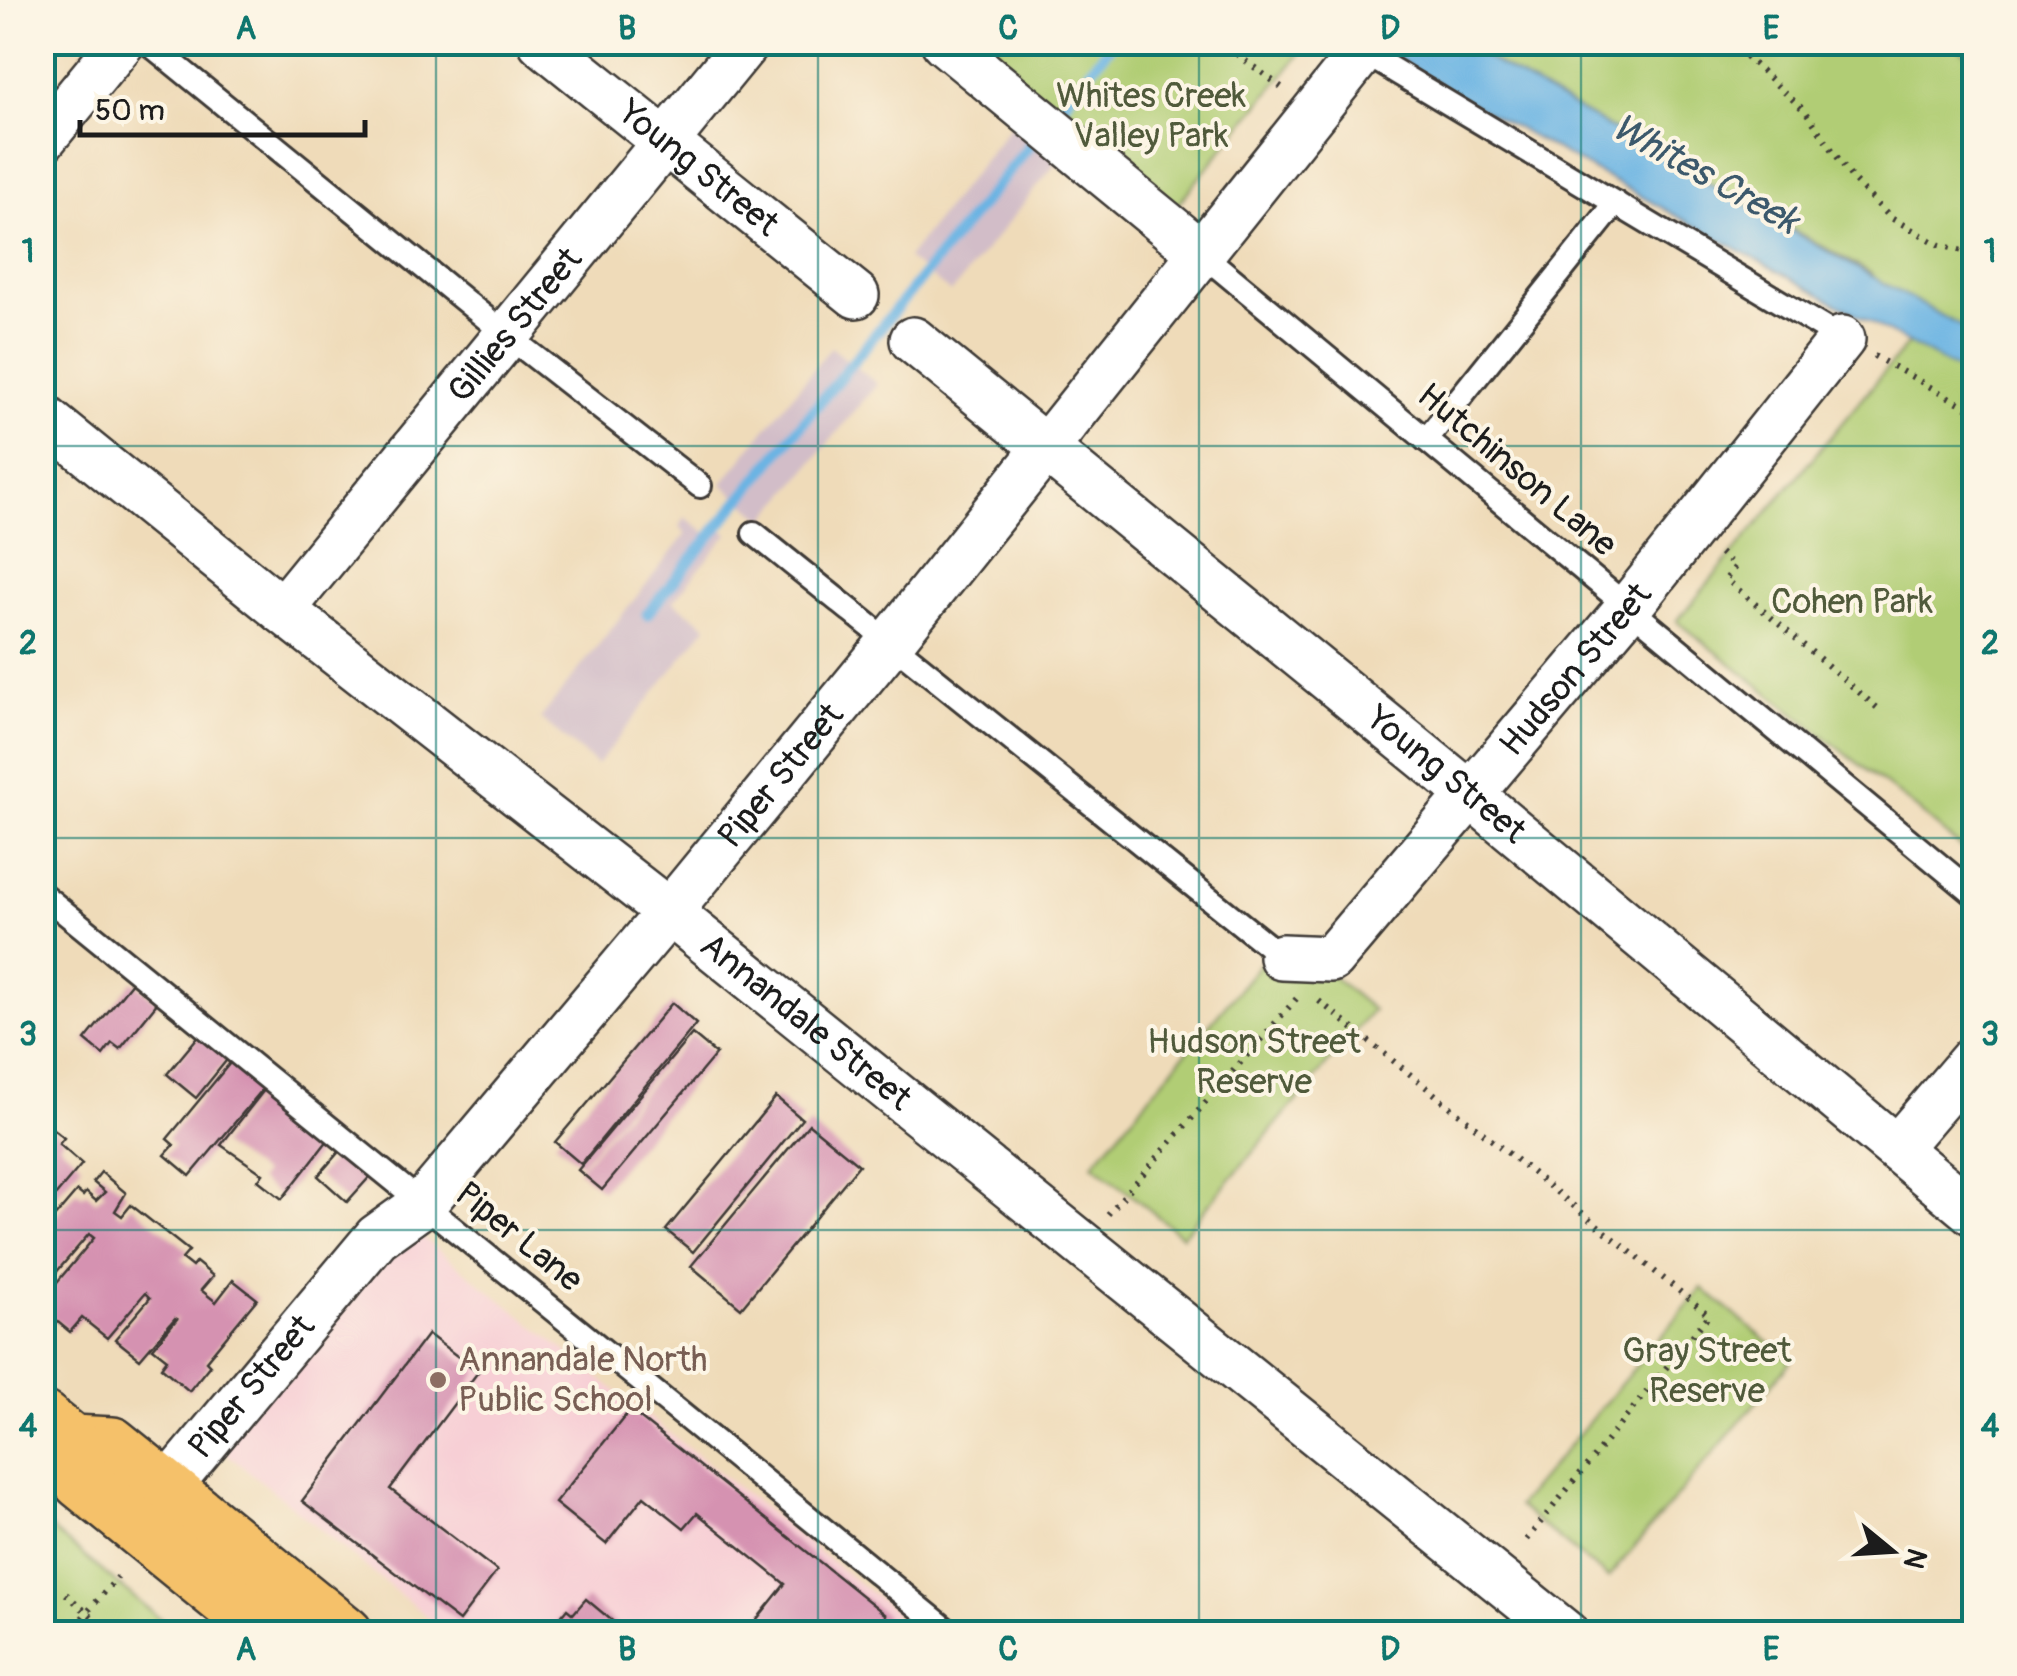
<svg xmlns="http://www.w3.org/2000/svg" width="2017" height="1676" font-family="Pangolin,sans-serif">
<rect width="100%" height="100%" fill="#fcf5e5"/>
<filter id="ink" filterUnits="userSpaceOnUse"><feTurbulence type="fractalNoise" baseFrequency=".01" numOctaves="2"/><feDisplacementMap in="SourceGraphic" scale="20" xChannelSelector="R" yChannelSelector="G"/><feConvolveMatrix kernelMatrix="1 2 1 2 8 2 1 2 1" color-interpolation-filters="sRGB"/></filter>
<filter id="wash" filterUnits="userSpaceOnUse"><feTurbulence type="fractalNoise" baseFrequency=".0048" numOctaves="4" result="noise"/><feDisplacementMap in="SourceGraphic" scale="40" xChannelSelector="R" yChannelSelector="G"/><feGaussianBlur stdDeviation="2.25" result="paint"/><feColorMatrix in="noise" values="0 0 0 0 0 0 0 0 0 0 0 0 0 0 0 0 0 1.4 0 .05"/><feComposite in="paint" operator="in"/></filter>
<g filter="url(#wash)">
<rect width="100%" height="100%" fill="#efdbb9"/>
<path fill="#f7cfd5" d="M418 1234 896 1613 879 1634 447 1633 219 1447 330 1313Z"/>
<g fill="#d2bdc8">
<path d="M1014 121 1061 157 951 293 907 258Z"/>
<path d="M831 347 877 384 765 520 722 484Z"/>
<path d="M685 517 706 533 714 523 728 534 673 601 707 626 597 765 540 719 686 534 680 527Z"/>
</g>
<g fill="#b1cd74" stroke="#667448" stroke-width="2.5">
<path d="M1950 42 1974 59V859L1919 811 1677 621 1910 341 1872 274 1458 43Z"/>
<path d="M938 43H1309L1163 222Z"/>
<path d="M1260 964 1275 975 1326 971 1373 1010 1182 1236 1093 1164Z"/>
<path d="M1702 1288 1791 1361 1608 1578 1518 1506Z"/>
<path d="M44 1523 176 1632 174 1633H43Z"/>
</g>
<path fill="#6bb4e3" stroke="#446880" stroke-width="2.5" d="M1372 43H1458L1476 52 1974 334V379L1469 102Z"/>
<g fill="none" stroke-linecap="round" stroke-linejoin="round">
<g stroke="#6bb4e3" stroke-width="11">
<path d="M1053 117 1113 42"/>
<path d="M647 614 1041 131"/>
</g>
</g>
<g id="blocks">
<g fill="#d592b1">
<path d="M133 981 158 1002 120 1049 112 1043 103 1055 85 1040Z"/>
<path d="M672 1003 696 1024 581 1164 555 1142Z"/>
<path d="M202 1032 230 1056 196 1098 167 1074Z"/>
<path d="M692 1034 716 1054 602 1190 578 1170Z"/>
<path d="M235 1057 267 1084 190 1176 165 1155 174 1145 167 1139Z"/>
<path d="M268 1085 332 1135 282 1199 258 1180 263 1174 221 1145Z"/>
<path d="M776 1097 802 1119 693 1252 666 1230Z"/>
<path d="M42 1120 64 1138 59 1144 82 1164 54 1197 42 1187Z"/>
<path d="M809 1124 859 1165 741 1308 691 1266Z"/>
<path d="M344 1146 373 1173 347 1202 318 1176Z"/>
<path d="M101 1172 126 1193 115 1211 122 1216 131 1205 189 1251 182 1259 192 1267 196 1262 213 1276 201 1290 216 1302 233 1280 257 1299 206 1361 210 1365 189 1391 161 1367 167 1359 153 1348 177 1319 175 1318 140 1359 115 1339 150 1298 145 1293 107 1338 82 1318 70 1332 42 1309V1300L94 1238 89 1234 42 1289V1232L77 1191 83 1196 86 1192 96 1201 105 1192 93 1182Z"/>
<path d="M428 1334 478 1372 390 1489 497 1571 459 1621 302 1501Z"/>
<path d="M630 1410 886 1615 871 1634H745L785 1584 697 1513 684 1528 644 1496 606 1544 555 1503Z"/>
<path d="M586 1599 628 1634H547L567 1609 573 1614Z"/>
</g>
</g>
</g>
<g filter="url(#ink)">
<use href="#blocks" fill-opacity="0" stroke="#3c3934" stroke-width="2.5"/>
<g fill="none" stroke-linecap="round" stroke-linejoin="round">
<g stroke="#3c3934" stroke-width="28">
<g id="service">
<path d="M147 42 508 336 700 486"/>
<path d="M1363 52 1842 339"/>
<path d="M1201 253 1974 894"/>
<path d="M1426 440 1616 203"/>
<path d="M754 533 1282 957"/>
<path d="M42 894 952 1634"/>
</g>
</g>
<g stroke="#3c3934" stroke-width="50">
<g id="minor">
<path id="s1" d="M541 42 856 295"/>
<path d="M944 42 1201 253"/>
<path d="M42 140 122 42"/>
<path id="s2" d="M913 340 1471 795 1974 1213"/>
<path id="s3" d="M42 416 282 610 669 912 1566 1634"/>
<path id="s4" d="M282 610 747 42"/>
<path id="s5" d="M1282 957 1331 959 1628 608 1842 339"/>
<path d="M1897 1148 1974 1058"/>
<path d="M42 1478 72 1443"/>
<path id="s6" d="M167 1488 377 1237 423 1204 669 912 890 643 1370 42"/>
</g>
</g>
<g stroke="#3c3934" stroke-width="60">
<g id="primary">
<path d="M42 1419 72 1443 112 1445 345 1634"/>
<path d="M72 1443 81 1481 269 1634"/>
</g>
</g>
<g stroke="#3c3934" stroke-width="6" stroke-dasharray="2.5 8" stroke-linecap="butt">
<path d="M1220 42 1284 89"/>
<path d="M1730 42 1806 112 1854 181 1891 218 1940 245 1974 254"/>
<path d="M1874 356 1974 411"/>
<path d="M1720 553 1735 567 1726 579 1881 711"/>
<path d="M1319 1001 1709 1315 1522 1545"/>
<path d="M1108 1214 1297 998"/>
<path d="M66 1594 109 1632"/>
<path d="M82 1618 118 1577"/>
</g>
<use href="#service" stroke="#fff" stroke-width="22"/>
<use href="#minor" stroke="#fff" stroke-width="45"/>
<use href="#primary" stroke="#f5c16b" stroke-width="55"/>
</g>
</g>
<path fill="none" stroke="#0f766e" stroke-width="2.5" stroke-opacity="0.55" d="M436 42V1634M818 42V1634M1199 42V1634M1581 42V1634M42 446H1974M42 838H1974M42 1230H1974"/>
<circle fill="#8d6e63" stroke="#fcf5e5" stroke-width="4" cx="438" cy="1380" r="10"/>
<g text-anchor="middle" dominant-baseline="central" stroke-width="8" stroke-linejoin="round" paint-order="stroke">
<g font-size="35" fill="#505a3b" stroke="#fcf5e5">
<text x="1151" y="96">Whites Creek<tspan x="1151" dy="40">Valley Park</tspan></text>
<text x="1852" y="602">Cohen Park</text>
<text x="1254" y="1042">Hudson Street<tspan x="1254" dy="40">Reserve</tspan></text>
<text x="1707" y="1351">Gray Street<tspan x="1707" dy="40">Reserve</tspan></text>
</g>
<g font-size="35" fill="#1c1c1c" stroke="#fcf5e5">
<text stroke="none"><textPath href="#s1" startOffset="202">Young Street</textPath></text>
<text stroke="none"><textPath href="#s4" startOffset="368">Gillies Street</textPath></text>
<text transform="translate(1517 470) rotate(40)">Hutchinson Lane</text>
<text stroke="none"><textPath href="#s5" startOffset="428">Hudson Street</textPath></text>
<text stroke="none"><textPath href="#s2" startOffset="688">Young Street</textPath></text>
<text stroke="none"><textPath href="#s6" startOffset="942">Piper Street</textPath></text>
<text stroke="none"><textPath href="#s3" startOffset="975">Annandale Street</textPath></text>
<text transform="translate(519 1237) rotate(39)">Piper Lane</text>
<text stroke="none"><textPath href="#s6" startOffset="132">Piper Street</textPath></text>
</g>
<g font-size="35" fill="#785e54" stroke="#fcf5e5" text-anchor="start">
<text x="458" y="1360">Annandale North<tspan x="458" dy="40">Public School</tspan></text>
</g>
<g font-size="38" font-style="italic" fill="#3c596c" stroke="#fcf5e5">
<text transform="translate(1705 174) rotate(29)">Whites Creek</text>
</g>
</g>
<rect width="2017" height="1676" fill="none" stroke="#fcf5e5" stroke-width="110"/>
<g transform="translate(1892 1551) rotate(108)" stroke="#fcf5e5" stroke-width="8" paint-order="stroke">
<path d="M0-8L18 38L0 25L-18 38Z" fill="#1c1c1c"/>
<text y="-15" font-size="28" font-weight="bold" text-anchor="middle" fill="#1c1c1c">N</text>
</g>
<path d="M80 120v15h285v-15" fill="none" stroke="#1c1c1c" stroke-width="5"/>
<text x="95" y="120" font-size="30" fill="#1c1c1c" stroke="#fcf5e5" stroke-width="8" paint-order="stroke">50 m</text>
<rect x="55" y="55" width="1907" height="1566" fill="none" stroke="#0f766e" stroke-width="4"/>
<g font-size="32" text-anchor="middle" font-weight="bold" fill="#0f766e">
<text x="246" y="39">A</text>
<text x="627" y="39">B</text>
<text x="1008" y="39">C</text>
<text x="1390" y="39">D</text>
<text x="1771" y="39">E</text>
<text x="28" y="262">1</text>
<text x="1990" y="262">1</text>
<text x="28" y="654">2</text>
<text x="1990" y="654">2</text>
<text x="28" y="1045">3</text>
<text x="1990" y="1045">3</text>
<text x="28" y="1437">4</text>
<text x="1990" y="1437">4</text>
<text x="246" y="1660">A</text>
<text x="627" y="1660">B</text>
<text x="1008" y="1660">C</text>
<text x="1390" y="1660">D</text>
<text x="1771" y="1660">E</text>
</g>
</svg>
